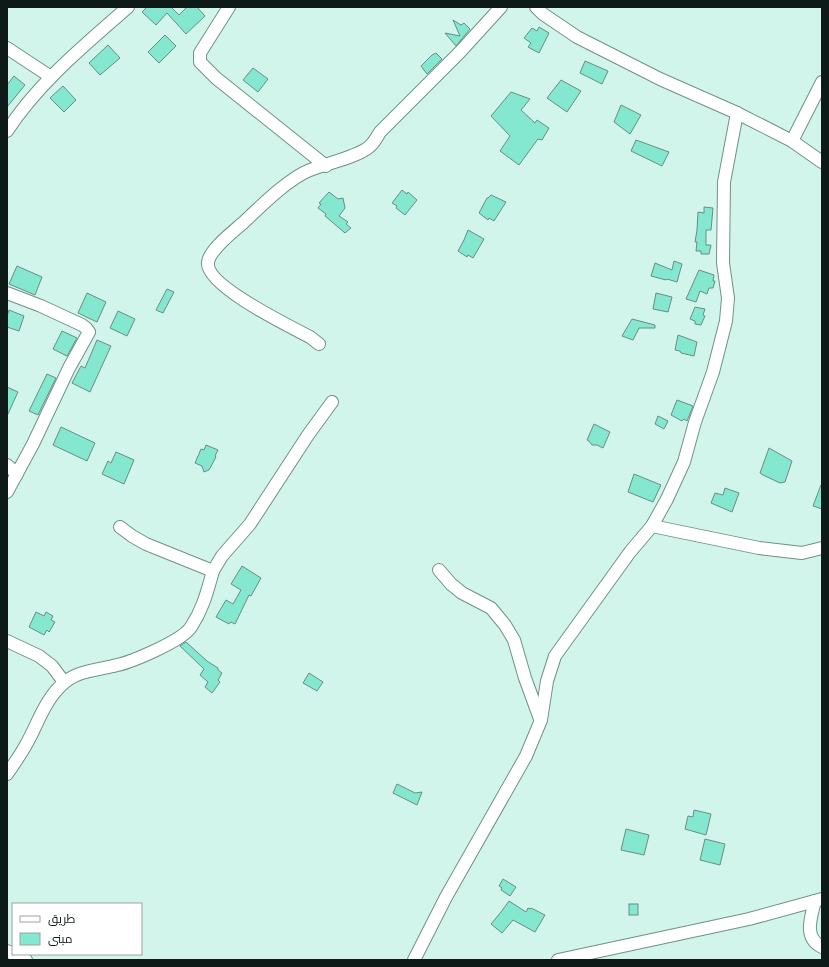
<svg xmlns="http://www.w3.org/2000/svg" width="829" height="967" font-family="'Archivo Narrow',Cairo,sans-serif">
<rect width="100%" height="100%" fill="#d1f5eb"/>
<g fill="#83e8cf" stroke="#6c8c83">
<path d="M147 7H173L172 8 179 15 187 7H197L205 16 186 34 167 13 156 25 142 12Z"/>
<path d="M453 20 461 25 464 23 470 29 456 46 445 33 460 36Z"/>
<path d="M539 27 549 33 539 53 528 47 531 43 524 38 532 28 537 31Z"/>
<path d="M165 35 176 46 159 63 148 52Z"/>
<path d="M108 45 120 58 100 75 89 63Z"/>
<path d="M436 53 442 59 427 74 421 66 432 55Z"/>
<path d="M585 61 608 71 602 84 580 73Z"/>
<path d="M253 68 268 79 258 92 243 80Z"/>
<path d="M14 76 25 85 7 107V85Z"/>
<path d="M561 80 581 91 567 112 547 98Z"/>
<path d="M63 86 76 100 64 112 50 98Z"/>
<path d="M511 92 530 99 521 110 535 123 537 120 549 128 542 140 538 139 519 165 500 151 510 136 491 116Z"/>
<path d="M621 105 641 115 630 134 614 122Z"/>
<path d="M636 140 669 152 662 166 631 151Z"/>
<path d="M402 190 407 194 408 192 417 200 405 215 396 208 397 206 392 203Z"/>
<path d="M329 192 338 199 343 198 345 208 339 216 348 222 346 224 351 228 345 233 325 216 326 214 318 208 321 204 319 203Z"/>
<path d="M491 195 506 202 494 221 489 218 488 220 479 213 487 198H488Z"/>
<path d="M704 207 713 208 711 230H706V245H711L709 254H701V251H696L697 242H695L697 230 698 212 704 213Z"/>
<path d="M468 230 484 239 473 258 468 255 467 257 458 251 464 240Z"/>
<path d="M674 261 682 264 677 282 667 279 666 280 651 276 655 263 672 270Z"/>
<path d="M17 266 42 277 35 295 9 284Z"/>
<path d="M699 270 714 275 713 281H715L713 288H709L707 294 700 291 696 302 686 299Z"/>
<path d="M167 289 174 292 163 313 156 310Z"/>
<path d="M87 293 106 302 97 322 78 313Z"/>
<path d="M656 293 672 297 668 312 653 309Z"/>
<path d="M695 307 705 309 703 315 705 316 701 325 695 324V321L690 319Z"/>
<path d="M9 310 24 316 19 331 7 327V316Z"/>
<path d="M118 311 135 319 127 336 110 328Z"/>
<path d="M632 319 655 325V328H639L633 340 622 336Z"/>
<path d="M62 331 77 338 67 356 53 349Z"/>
<path d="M678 335 697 342 694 356 681 353 680 351 675 350Z"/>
<path d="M97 340 111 346 90 392 72 383 81 366 85 368Z"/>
<path d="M47 374 56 378 38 415 29 411Z"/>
<path d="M7 387 18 392 7 416Z"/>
<path d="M677 400 693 406 687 421 684 419 682 421 671 415Z"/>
<path d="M658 416 668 421 664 429 655 424Z"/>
<path d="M594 424 610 432 603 448 597 445H592L589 441 587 440Z"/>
<path d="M61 427 95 443 87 461 53 445Z"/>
<path d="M206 445 218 450 215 456 216 457 209 470 204 472 202 466 195 463 201 449 204 450Z"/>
<path d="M769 448 792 461 785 482 780 483 763 475 760 473Z"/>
<path d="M116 452 134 460 124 484 102 474 108 461 111 463Z"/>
<path d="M634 474 661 485 653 502 628 492Z"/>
<path d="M821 485H822V509L813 506Z"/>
<path d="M725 488 739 493 732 512 711 503 715 493 723 495Z"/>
<path d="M242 566 261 578 251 596 249 595 235 624 231 622 229 624 216 617 226 600 233 604 241 590 231 584Z"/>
<path d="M36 612 44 616 46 612 53 616 51 620 55 622 49 632 47 630 44 635 29 627Z"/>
<path d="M186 642 207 661 218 668V670L222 673 218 680 220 682 212 693 205 687 208 682 200 675 204 669 180 646Z"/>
<path d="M309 673 323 682 317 691 303 683Z"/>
<path d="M397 784 415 793 422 792 417 805 393 793Z"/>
<path d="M694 810 711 814 706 835 685 829 688 816 693 817Z"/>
<path d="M626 829 649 835 644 855 621 850Z"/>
<path d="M705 839 725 844 720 865 700 860Z"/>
<path d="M503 879 516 887 510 896 501 890 502 888 499 886Z"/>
<path d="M509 901 526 912 528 908 530 909 531 908 545 915 535 932 513 920 502 933 491 924 501 912Z"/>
<rect x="629" y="904" width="9" height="11"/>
</g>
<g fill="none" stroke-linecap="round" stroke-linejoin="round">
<g stroke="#719188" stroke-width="14">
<g id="minor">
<path d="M229 7 200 53V62L216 78 326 166"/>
<path d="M536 7 543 14 577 37 660 79 737 113 792 141 822 162"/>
<path d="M7 48 51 77"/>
<path d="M7 131C39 82 85 45 128 7"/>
<path d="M792 141 822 82"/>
<path d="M7 293 41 306 82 325 86 328 89 332 69 368 33 444 7 492"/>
<path d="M319 344 310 337C291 327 204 285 208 262 210 249 234 231 244 222 261 206 289 178 310 170 327 163 355 158 369 147 374 143 377 137 380 132L460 52 501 7"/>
<path d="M7 465 17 474"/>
<path d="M652 526 759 548 802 553 822 548"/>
<path d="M439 570 451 584 462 593 491 608 505 625 514 640 525 678 540 719"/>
<path d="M213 571 222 556 250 524 308 435 332 402"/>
<path d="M7 641 39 656 52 666 64 682"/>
<path d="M7 774C14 764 21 754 27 743 38 723 46 697 65 682 78 671 97 670 113 666 130 663 182 641 191 627 203 609 207 592 213 571L146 544 132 536 120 527"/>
<path d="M815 901C811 917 803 938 822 947"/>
<path d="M7 951 26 960"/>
<path d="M414 960 446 897 526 756 541 720 547 681 555 656 630 552 652 526 667 499 684 462 695 422 713 372 726 321 728 298 723 263 724 182 737 113"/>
<path d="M558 960 749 919 822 899"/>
</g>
</g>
<use href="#minor" stroke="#fff" stroke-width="12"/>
</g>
<rect width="829" height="967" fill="none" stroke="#0d1a17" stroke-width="16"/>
<rect x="12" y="903" width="130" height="52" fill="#ffffff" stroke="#9ea3a2"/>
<rect x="20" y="916" width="20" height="6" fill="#ffffff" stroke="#9ea3a2"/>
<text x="48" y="923" font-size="12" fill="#0d1a17">طريق</text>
<rect x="20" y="933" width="20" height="12" fill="#83e8cf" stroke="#9ea3a2"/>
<text x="48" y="943" font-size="12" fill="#0d1a17">مبنى</text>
</svg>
